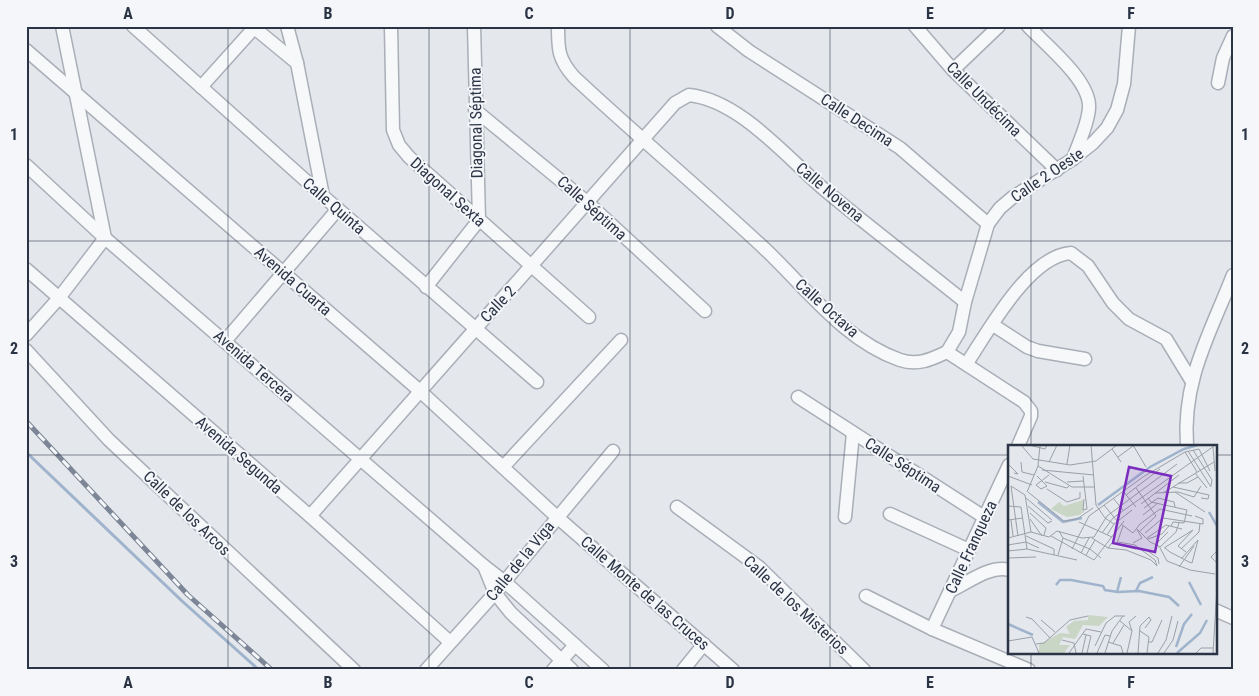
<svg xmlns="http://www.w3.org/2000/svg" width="1259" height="696" font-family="'Roboto Condensed',sans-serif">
<rect width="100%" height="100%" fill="#e4e7ec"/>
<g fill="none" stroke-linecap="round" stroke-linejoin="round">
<path stroke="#9fb4cc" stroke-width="3" d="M26 452 182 601 259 670"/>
<g stroke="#a9aeb7" stroke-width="15">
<g id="minor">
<path d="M133 26 323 196 537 382"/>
<path d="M252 26 297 63"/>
<path d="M287 26 297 63 323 196"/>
<path d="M391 26 393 130 399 145 409 157 589 317"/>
<path d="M558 26C558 49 558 59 574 77 637 136 703 191 766 250 807 289 845 341 900 360 918 366 932 359 947 352L1024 402 1031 411V416L1018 446"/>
<path d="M717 26 749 51 900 148 988 224"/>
<path d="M915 26 953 70 1057 170"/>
<path d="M1028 26C1046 45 1091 81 1089 108 1088 125 1078 144 1073 159"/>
<path d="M26 50 420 391 557 517 733 670"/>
<path d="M953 70 999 26"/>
<path d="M1218 83 1223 58 1233 36"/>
<path d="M201 87 254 28"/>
<path d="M475 110 588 203 705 311"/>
<path d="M26 165 105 238 484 566 506 583 603 670"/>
<path d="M26 269 310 516 450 642"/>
<path d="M426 287 479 220 474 26"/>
<path d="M993 325 1027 347 1038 351 1085 359"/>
<path d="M26 335 59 298 105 238 62 26"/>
<path d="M225 341 338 209"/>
<path d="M26 350 109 440 354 670"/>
<path d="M947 352 959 332 965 302 988 224 1000 208 1013 197 1073 159 1093 143 1107 128 1117 110 1124 84 1129 26"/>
<path d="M967 363C989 330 1029 256 1071 253L1088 266 1113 303 1129 319 1166 339 1191 380"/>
<path d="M798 397 984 517"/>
<path d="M1187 446C1182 380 1210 334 1233 275"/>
<path d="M503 467 621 340"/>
<path d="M677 507 759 567 864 670"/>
<path d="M890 514 969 550"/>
<path d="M310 516 675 103 689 95C740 100 788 159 826 191 872 229 919 265 965 302"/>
<path d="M845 517 853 433"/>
<path d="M484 566 495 593 511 613 572 670"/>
<path d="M952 590C969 582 990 565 1009 570"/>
<path d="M866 596 932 629 1029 670"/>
<path d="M1215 610 1233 618"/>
<path d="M932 629 1009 465"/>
<path d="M426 670 495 593 613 451"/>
<path d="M553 670 575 645"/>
<path d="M683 670 704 644"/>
</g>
</g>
<use href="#minor" stroke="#f7f8fa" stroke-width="12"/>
<g stroke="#7d8696" stroke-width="5">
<path id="rail" d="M26 421 188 595 272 670"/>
</g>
<use href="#rail" stroke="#f4f6f9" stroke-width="3" stroke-dasharray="9" stroke-linecap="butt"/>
</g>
<path fill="none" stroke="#2b3445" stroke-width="1" stroke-opacity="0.55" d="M228 26V670M429 26V670M630 26V670M830 26V670M1031 26V446M26 241H1233M26 455H1009M1215 455H1233M1031 652V670"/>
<g text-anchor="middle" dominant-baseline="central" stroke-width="4" stroke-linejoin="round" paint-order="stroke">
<g font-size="16" fill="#2b3445" stroke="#f4f6f9">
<text transform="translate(984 99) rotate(45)">Calle Undécima</text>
<text transform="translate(857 120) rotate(33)">Calle Decima</text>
<text transform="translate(476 123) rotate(-91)">Diagonal Séptima</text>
<text transform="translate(1047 175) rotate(-34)">Calle 2 Oeste</text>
<text transform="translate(448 192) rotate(42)">Diagonal Sexta</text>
<text transform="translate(830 192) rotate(40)">Calle Novena</text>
<text transform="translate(334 206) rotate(41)">Calle Quinta</text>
<text transform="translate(592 208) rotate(42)">Calle Séptima</text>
<text transform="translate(293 281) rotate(41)">Avenida Cuarta</text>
<text transform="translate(498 304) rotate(-47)">Calle 2</text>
<text transform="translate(827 308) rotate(42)">Calle Octava</text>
<text transform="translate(254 366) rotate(41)">Avenida Tercera</text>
<text transform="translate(239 455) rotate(41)">Avenida Segunda</text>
<text transform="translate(903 465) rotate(33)">Calle Séptima</text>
<text transform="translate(187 513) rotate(44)">Calle de los Arcos</text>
<text transform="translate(971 547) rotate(-65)">Calle Franqueza</text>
<text transform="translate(520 561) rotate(-51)">Calle de la Viga</text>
<text transform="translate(645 593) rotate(41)">Calle Monte de las Cruces</text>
<text transform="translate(796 605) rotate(43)">Calle de los Misterios</text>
</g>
</g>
<g transform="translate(1008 445)">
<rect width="209" height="209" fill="#e4e7ec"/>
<path d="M75 55 76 67 71 70 59 72 43 64 51 57 56 61ZM80 170 100 172 91 181 75 180 67 194 55 192 51 200H62L56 208H31V200L52 188 62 189 58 182 66 176 80 175Z" fill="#c9d6c5"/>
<path fill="none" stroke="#9fb4cc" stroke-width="2.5" d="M30 57 55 77 74 73M90 60 142 22 176 4 190 0M201 67 209 81M181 137 193 160M48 140 52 135H63L95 141 97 145 110 147 131 146 161 152 171 161M128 146 132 138 145 132M109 147 113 132M0 179 25 190M168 202 176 179 184 169M169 208 192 188 199 175"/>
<path fill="none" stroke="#9a9fa9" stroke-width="1" d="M13 0 25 14 62 20 88 16 109 0M21 0 37 4 39 0M83 0 88 60 97 73 106 79M125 0 138 22M205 2 207 26M104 4 113 17M185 5 204 35 203 41M180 6 203 42M177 7 189 27M110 12 125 1M13 17 14 27 26 30M41 17 49 0M59 19 62 0M1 20 10 29 6 28M30 21 64 42H87M34 25 86 30M187 28 199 43M0 31 24 40M75 31 79 64 75 65 76 54M209 34V53M37 37 59 43 62 40M59 37 75 36M170 38H179L190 32M28 40 33 44 39 41 29 31M28 40 41 30M3 41 17 50 23 87M3 41 10 91M165 42 201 50 200 54 193 53M128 43 148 71 132 86M39 44 59 57 72 53V47M115 46 128 62M19 47 30 21 32 0M20 47 56 76 69 74 85 63M167 47 197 67M147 48 170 47 186 52 193 41M155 48 206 17M118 50 152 24M18 53 44 75M105 53 115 65M140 53 143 57 179 65 176 78 165 77 163 81M133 59 171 30M96 60 109 76M0 61 13 62 19 104M20 61 40 78 44 76M136 63 150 53 166 57 167 62M22 68 38 83 36 90M135 70 150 58M22 74 34 91M0 75 15 73M3 75 5 91M71 77 104 92M113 79 125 88 132 79 152 64 184 71M129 84 142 97 151 101 159 116 182 125 207 129M49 86 74 93 86 92 99 71 169 19M51 86 55 93 82 104 93 113M94 88 105 73 206 1M137 88 155 73 195 79V74L187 71M99 90 106 79 124 65M18 91 46 104V110M43 91 86 115 116 76M0 93 23 87 41 92 49 86M84 93 100 103 118 105 143 115 149 121M139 93 158 80 174 84M140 94 154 89 161 81M110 97 127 100 147 115 149 121M109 98 115 81M125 98 134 93 129 85M148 99 160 87M0 100 18 97 31 103M152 102 168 87 171 78M100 103 104 98 128 104M156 103 185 85M157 103 162 107 181 117 184 118 190 95 174 113M64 104 81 71 135 32 177 7 191 4 202 26M173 104 191 87 192 78M0 106 19 104 69 115M209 106 203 112 209 118M141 107 150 113 151 119M178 107 170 101 185 85M73 108 81 93M50 110 55 93M78 110 87 95M0 113 28 112M171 122 186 101M18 172 24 174 42 193M33 175 47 187M112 176 124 186M132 186 141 192 139 208M75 189 83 191 79 208M54 195 66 198 68 208M0 196 24 192 31 208M100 197 113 201 115 208M141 197H144L154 175M105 198 116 180M28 199 36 198 62 175 80 171M87 201 98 178 107 171H117M61 208 78 184 93 187M74 208 78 190M89 208 97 190 102 191M97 208 104 186 115 171M119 208 124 186 121 177 128 171M130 208 132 181 141 172 143 175 137 183M150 208 158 195 164 171M156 208 165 195 170 176M188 208 193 203H205M205 208 209 143"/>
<path fill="#7b2cbf" fill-opacity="0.15" stroke="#7b2cbf" stroke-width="2.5" d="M121 22 163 31 147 107 105 98Z"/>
<rect width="209" height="209" fill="none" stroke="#2b3445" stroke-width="2.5"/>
</g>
<rect width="1259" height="696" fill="none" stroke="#f4f6f9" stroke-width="55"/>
<rect x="28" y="28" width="1204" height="640" fill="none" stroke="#2b3445" stroke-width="2"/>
<g font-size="16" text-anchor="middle" font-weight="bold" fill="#2b3445">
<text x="128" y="19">A</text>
<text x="328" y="19">B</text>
<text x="529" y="19">C</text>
<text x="730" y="19">D</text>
<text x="930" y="19">E</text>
<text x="1131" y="19">F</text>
<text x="14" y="140">1</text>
<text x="1245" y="140">1</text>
<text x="14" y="354">2</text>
<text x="1245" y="354">2</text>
<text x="14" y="567">3</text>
<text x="1245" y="567">3</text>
<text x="128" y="688">A</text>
<text x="328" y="688">B</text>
<text x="529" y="688">C</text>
<text x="730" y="688">D</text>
<text x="930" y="688">E</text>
<text x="1131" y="688">F</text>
</g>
</svg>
